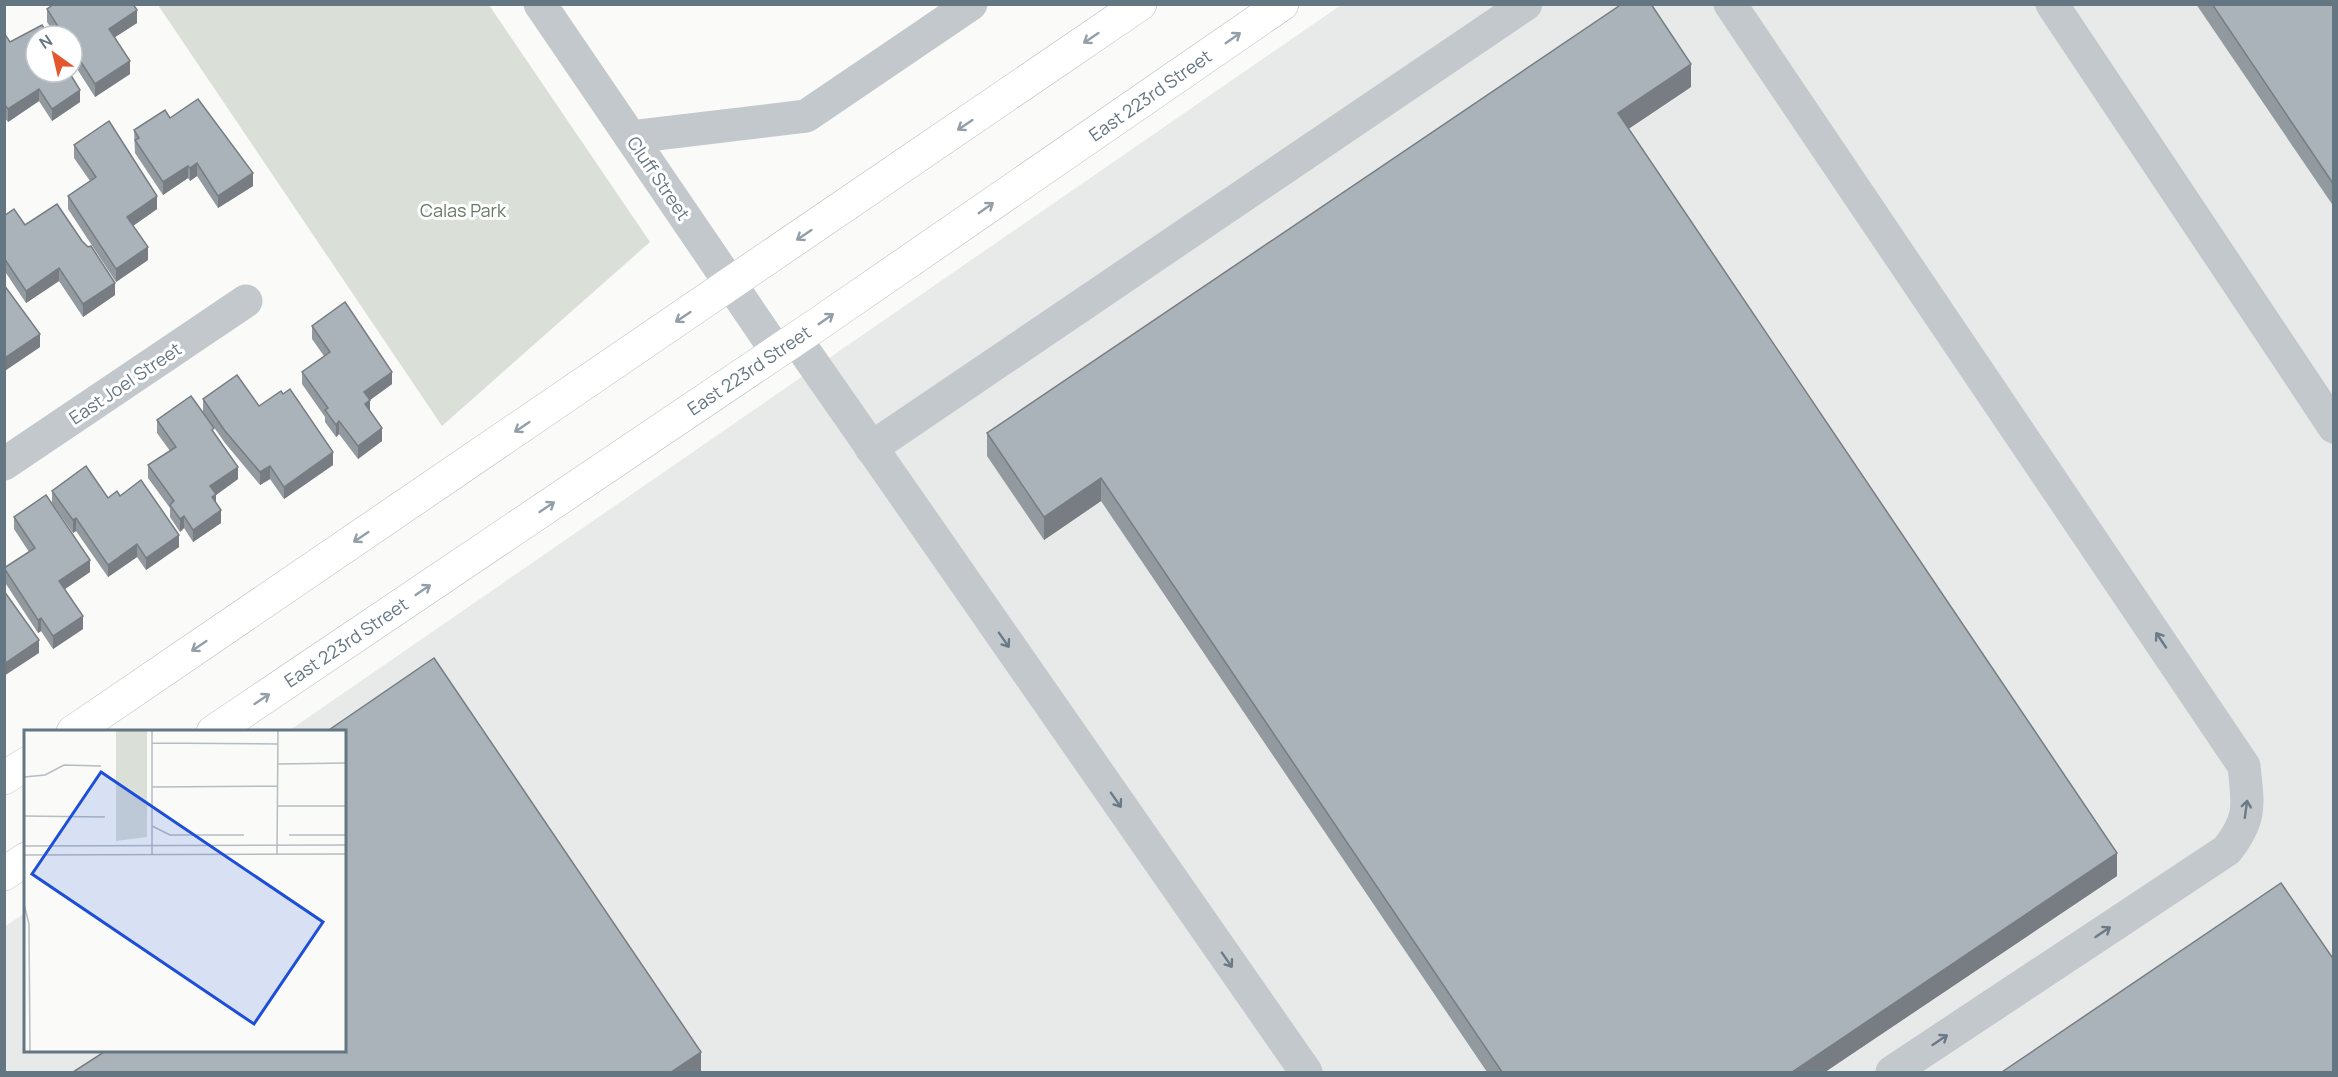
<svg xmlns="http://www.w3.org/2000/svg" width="2338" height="1077" font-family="Manrope,sans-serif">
<rect width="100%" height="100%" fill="#fafaf8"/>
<path fill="#e8e9e9" d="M1341 5H2333V1072H5L4 927 25 913 26 1052H345V732H287Z"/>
<path fill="#dadfd7" d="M158 5H489L650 242 442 426Z"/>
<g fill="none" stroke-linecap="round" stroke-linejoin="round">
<g stroke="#b5babe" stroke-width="34">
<g id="major">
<path d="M73 732 1140 4"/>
<path d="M213 732 818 324 1282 4"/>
<path d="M4 778 26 764"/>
<path d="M4 874 26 859"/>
</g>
</g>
<g stroke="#c3c8cc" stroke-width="33">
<path d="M540 4 777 352"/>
<path d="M1730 4 2244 766C2248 805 2252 818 2227 850L1892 1072"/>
<path d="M2052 4 2334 427"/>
<path d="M631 137 806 116 971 4"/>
<path d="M796 339 1306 1072"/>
<path d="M871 448 1526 4"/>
<path d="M4 464 246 301"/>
</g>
<use href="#major" stroke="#fff" stroke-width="33"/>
</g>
<g fill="#929a9f">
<path d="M2196 4H2334V207Z"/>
<path d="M47 9 137 23 115 37 130 74 95 97 72 61V36H56L47 22Z"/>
<path d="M4 33 10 42 70 72 80 102 52 121 39 101 8 122 4 117Z"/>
<path d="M1691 87 1628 129 2117 876 1825 1072H1487L1101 501 1044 540 987 456V433Z"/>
<path d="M170 118 253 186 218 208 197 176 190 181 188 178 163 195 135 153 134 130Z"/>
<path d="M74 145 157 209 133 226 148 260 116 282 68 209V196L90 181 74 158Z"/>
<path d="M4 216 25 225 82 241 88 247 115 295 83 317 59 281 26 303 4 270Z"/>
<path d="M4 285 40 347 6 370 4 368Z"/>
<path d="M312 326 392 384 370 400V410L382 441 358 459 339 434 336 437 325 422V417L302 384V372L324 356 312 339Z"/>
<path d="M203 399 259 406 333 465 284 499 270 479 260 485 225 443 203 412Z"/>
<path d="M157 420 214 433 238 479 216 495V503L221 523 193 542 184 528 180 532 170 517V508L148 478V465L170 451 157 433Z"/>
<path d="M52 491 108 498 120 496 179 547 146 570 137 557 108 577 76 531 73 533 52 503Z"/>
<path d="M14 517 90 572 65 589 83 629 53 649 41 631 38 633 4 581V568L29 552 14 529Z"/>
</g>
<g fill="#777d82">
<path d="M137 10V23L109 41V29Z"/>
<path d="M130 61V74L95 97V84Z"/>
<path d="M1691 64V87L1618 136V113Z"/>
<path d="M39 89V101L8 122V109Z"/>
<path d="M80 90V102L52 121V109Z"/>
<path d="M6 127V139L4 140V128Z"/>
<path d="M197 163V176L190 181V168Z"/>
<path d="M188 166V178L163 195V182Z"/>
<path d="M253 173V186L218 208V196Z"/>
<path d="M157 196V209L127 230V217Z"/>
<path d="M148 247V260L116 282V269Z"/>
<path d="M59 268V281L26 303V291Z"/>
<path d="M115 283V295L83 317V304Z"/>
<path d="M40 334V347L6 370V357Z"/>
<path d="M392 372V384L370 400V413L365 416 364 392Z"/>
<path d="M339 421V434L336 437V425Z"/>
<path d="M382 428V441L358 459V446Z"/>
<path d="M333 452V465L284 499V487Z"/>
<path d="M270 466V479L260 485V472Z"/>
<path d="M238 467V479L216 495V507L212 510 210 486Z"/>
<path d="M1101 478V501L1044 540V517Z"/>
<path d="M221 510V523L193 542V530Z"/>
<path d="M184 516V528L180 532V519Z"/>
<path d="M76 518V531L73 533V520Z"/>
<path d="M179 535V547L146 570V558Z"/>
<path d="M137 544V557L108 577V565Z"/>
<path d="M90 560V572L59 593V581Z"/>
<path d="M83 616V629L53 649V636Z"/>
<path d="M41 618V631L38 633V620Z"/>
<path d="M39 640V653L4 676V664Z"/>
<path d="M2117 853V876L1825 1072H1792Z"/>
<path d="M701 1052V1072H671Z"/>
</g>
<g fill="#aab3b9" stroke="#777d82" stroke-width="1.5">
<path d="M54 4H133L137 10 109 29 130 61 95 84 72 48V36H64L47 9Z"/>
<path d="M1622 4H1651L1691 64 1618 113 2117 853 1792 1072H1502L1101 478 1044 517 987 433Z"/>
<path d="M2212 4H2334V185Z"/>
<path d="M42 25 49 36H36V72H69L80 90 52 109 39 89 8 109 4 104V33L10 42Z"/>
<path d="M198 99 253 173 218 196 197 163 190 168 188 166 163 182 135 140 139 138 134 130 165 110 170 118Z"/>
<path d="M109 121 157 196 127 217 148 247 116 269 68 196 96 177 74 145Z"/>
<path d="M57 204 82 241 88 247 91 246 115 283 83 304 59 268 26 291 4 258V216L14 209 25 225Z"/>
<path d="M4 285 40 334 6 357 4 355Z"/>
<path d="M345 302 392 372 364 392 370 400 365 404 382 428 358 446 339 421 336 425 325 410 328 408 302 372 330 352 312 326Z"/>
<path d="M237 375 259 406 281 391 283 394 290 389 333 452 284 487 270 466 260 472 225 431 203 399Z"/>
<path d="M191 396 214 428 212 430 238 467 210 486 216 494 212 497 221 510 193 530 184 516 180 519 170 505 174 501 148 465 176 447 157 420Z"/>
<path d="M86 466 108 498 117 491 120 496 141 480 179 535 146 558 137 544 108 565 76 518 73 520 52 491Z"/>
<path d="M46 495 90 560 59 581 83 616 53 636 41 618 38 620 4 568 35 548 14 517Z"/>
<path d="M4 591 39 640 4 664Z"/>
<path d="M434 658 701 1052 671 1072H73L104 1052H345V732H326Z"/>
<path d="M2281 883 2334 960V1072H2002Z"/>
</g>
<defs><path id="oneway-shaft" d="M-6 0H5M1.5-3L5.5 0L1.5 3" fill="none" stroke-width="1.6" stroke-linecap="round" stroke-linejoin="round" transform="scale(1.5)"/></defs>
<g stroke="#939fa8">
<use href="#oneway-shaft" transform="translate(1091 38) rotate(146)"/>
<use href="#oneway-shaft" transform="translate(1233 38) rotate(-35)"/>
<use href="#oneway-shaft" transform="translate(965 125) rotate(146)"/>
<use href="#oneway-shaft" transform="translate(986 208) rotate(-35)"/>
<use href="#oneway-shaft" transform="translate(804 235) rotate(146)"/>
<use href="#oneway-shaft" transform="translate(683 317) rotate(146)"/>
<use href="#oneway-shaft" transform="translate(826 319) rotate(-35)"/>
<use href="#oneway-shaft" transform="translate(522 427) rotate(146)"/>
<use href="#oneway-shaft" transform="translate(547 507) rotate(-34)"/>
<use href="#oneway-shaft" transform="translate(361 537) rotate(146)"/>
<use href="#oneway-shaft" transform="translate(423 590) rotate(-34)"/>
<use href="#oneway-shaft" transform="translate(199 646) rotate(146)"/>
<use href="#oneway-shaft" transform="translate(262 699) rotate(-34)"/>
</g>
<g stroke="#6a7a87">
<use href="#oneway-shaft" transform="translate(1004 640) rotate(55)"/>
<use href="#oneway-shaft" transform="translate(2161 640) rotate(-124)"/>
<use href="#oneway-shaft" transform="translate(1116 800) rotate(55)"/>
<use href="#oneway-shaft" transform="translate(2246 809) rotate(-82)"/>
<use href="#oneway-shaft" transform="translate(2103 932) rotate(-34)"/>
<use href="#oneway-shaft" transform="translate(1227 960) rotate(55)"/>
<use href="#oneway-shaft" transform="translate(1940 1040) rotate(-34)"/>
</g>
<g text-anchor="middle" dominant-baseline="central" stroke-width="6" stroke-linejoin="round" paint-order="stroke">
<g font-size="18" fill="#657683" stroke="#fff">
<text transform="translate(1150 95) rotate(-35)">East 223rd Street</text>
<text transform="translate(659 178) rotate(56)">Cluff Street</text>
<text transform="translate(749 370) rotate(-34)">East 223rd Street</text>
<text transform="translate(125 383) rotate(-34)">East Joel Street</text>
<text transform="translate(346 642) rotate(-34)">East 223rd Street</text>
</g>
<g font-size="18" fill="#687a64" stroke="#fff">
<text x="463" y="210">Calas Park</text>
</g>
</g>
<g transform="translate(24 730)">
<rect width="322" height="322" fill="#fafaf8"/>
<path d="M92 1H123V107L92 111Z" fill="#dadfd7"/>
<path fill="none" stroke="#b5bdc2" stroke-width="1.5" d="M128 1V125M128 13 254 14M254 34 323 33M0 47 21 45 40 35 77 36M128 57 253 56M254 76H323M0 86 81 87M128 96 146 105H220M265 105H323M0 116 323 115M253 124 254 1M0 125 323 124M0 174 5 194 6 322"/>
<path fill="#1d4ed8" fill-opacity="0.15" stroke="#1d4ed8" stroke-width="3" d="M77 42 299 192 230 294 8 144Z"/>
<rect width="322" height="322" fill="none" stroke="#657683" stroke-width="3"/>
</g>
<rect width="2338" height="1077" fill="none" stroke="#657683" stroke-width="12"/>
<g transform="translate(54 54) rotate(326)"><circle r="28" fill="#ffffff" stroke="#c1c8cd" stroke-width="1.5"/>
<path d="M0-4.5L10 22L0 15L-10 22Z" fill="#e4572e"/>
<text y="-9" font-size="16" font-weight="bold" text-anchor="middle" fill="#657683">N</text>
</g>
</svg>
